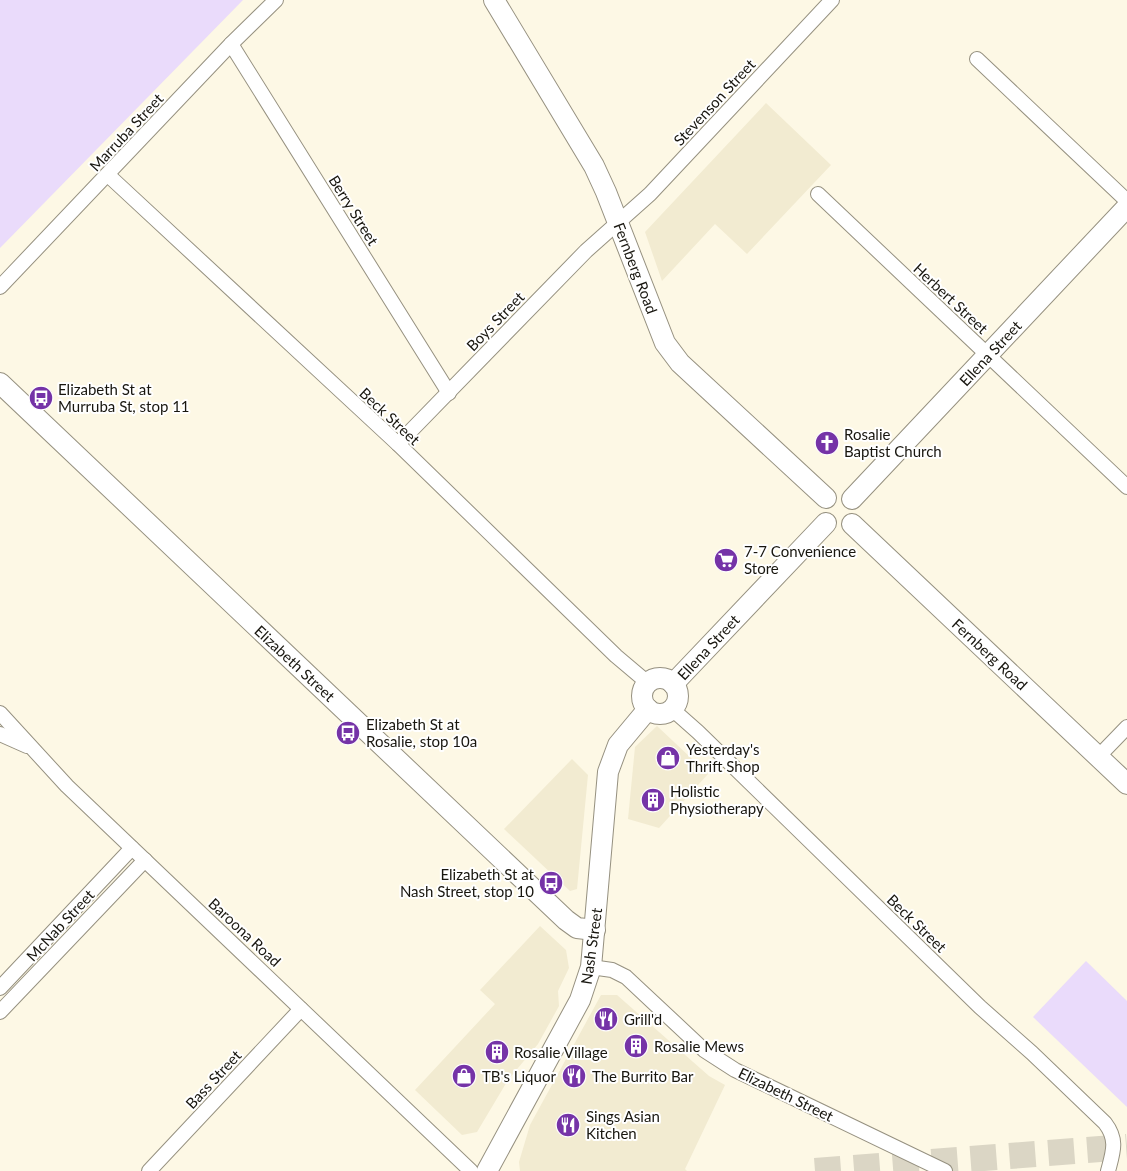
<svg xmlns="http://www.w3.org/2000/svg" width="1127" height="1171" font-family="Lato,sans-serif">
<rect width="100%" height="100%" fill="#fdf8e5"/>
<g fill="#f2ebd1">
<path d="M766 103 831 165 747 254 715 224 662 281 645 232Z"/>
<path d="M657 726 708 774 659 828 628 819 635 747Z"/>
<path d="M572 759 588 775 577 889 570 891 504 829Z"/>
<path d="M540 926 566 950 569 968 558 991 559 1006 538 1044 508 1080 477 1132 462 1135 415 1090 495 1004 480 990Z"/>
<path d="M601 995H617L709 1076 725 1085 685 1169 687 1171H520L519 1162 530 1125Z"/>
</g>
<g fill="#eadbfb">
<path d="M0 0H243L0 248Z"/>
<path d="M1086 961 1127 1001V1107L1033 1017Z"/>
</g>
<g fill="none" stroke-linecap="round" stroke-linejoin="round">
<path stroke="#dbd6c5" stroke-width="26" stroke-dasharray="26 13" stroke-linecap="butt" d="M815 1171 1127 1147"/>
<g stroke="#969180" stroke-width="16">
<g id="street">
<path d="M231 44 449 393"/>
<path d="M977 59 1127 201"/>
<path d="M108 175 398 444 616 656 648 683"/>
<path d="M818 194 1127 487"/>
<path d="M0 287 231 44 276 0"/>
<path d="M398 444 586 251 650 194 832 0"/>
<path d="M672 709 698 732 980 1007 1032 1053 1105 1123C1118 1140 1113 1152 1108 1171"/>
<path d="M0 713 67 786 471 1171"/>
<path d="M0 734 27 746"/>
<path d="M1098 757 1127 727"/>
<path d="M591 967 612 970 626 977 704 1050 735 1070 945 1171"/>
<path d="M0 988 132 848"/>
<path d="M0 1012 145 860"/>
<path d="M149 1171 301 1009"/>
</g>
</g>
<g stroke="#969180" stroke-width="22">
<g id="secondary">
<path d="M494 0 594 166 606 192 665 343 680 363 826 498"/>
<path d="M0 383 566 920 577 928 595 930"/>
<path d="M852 499 1127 207"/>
<path d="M852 524 1127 784"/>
<circle cx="660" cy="696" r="18"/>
<path d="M673 684 826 523"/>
<path d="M487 1171 580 1000 591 967 608 772 618 745 648 709"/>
</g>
</g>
<use href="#street" stroke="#fff" stroke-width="14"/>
<use href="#secondary" stroke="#fff" stroke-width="20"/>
</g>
<defs>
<g id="bus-disc" transform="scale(1.25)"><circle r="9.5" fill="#7533a7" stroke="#fff"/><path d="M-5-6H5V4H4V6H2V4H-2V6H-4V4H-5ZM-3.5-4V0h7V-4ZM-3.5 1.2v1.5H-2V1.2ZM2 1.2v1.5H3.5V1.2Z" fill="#fff"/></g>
<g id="church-disc" transform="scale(1.25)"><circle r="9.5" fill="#7533a7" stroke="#fff"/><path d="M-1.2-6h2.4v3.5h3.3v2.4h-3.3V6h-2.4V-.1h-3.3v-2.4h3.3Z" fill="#fff"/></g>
<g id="supermarket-disc" transform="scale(1.25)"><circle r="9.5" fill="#7533a7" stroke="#fff"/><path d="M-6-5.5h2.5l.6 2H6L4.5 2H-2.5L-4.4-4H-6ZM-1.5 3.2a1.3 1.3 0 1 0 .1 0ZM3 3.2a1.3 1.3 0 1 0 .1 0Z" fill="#fff"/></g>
<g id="shop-disc" transform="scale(1.25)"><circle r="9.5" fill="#7533a7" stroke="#fff"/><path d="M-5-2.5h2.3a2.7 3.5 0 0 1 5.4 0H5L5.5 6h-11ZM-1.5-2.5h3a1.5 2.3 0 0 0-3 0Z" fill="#fff"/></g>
<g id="building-disc" transform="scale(1.25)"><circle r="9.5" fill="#7533a7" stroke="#fff"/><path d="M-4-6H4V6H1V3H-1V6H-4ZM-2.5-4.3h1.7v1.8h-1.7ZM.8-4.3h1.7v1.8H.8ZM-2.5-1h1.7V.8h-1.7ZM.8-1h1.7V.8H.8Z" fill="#fff"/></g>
<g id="restaurant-disc" transform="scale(1.25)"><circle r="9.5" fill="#7533a7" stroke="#fff"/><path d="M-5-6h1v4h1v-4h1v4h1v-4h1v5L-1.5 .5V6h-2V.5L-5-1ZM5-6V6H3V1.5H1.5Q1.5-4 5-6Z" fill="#fff"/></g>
</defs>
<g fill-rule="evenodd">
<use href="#bus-disc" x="41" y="398"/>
<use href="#church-disc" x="827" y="443"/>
<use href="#supermarket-disc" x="726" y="560"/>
<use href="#bus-disc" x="348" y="733"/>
<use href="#shop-disc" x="668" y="758"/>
<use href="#building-disc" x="653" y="800"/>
<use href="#bus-disc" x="551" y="883"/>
<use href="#restaurant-disc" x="606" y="1019"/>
<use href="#building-disc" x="636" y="1046"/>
<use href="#building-disc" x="497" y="1052"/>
<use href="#shop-disc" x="464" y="1076"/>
<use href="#restaurant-disc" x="574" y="1076"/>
<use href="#restaurant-disc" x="568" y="1125"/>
</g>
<g text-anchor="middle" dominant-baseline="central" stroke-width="4" stroke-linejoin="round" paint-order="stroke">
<g font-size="15" fill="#18160f" stroke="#fff">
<text transform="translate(714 102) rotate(-47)">Stevenson Street</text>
<text transform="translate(126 132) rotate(-47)">Marruba Street</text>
<text transform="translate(354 210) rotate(58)">Berry Street</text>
<text transform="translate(636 268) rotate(69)">Fernberg Road</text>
<text transform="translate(951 298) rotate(43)">Herbert Street</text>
<text transform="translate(495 321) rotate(-46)">Boys Street</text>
<text transform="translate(990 353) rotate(-47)">Ellena Street</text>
<text transform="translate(390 416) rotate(43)">Beck Street</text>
<text transform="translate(708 647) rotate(-47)">Ellena Street</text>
<text transform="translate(990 654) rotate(43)">Fernberg Road</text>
<text transform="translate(295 663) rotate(43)">Elizabeth Street</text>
<text transform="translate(917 923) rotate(44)">Beck Street</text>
<text transform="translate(60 925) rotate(-47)">McNab Street</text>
<text transform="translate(245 932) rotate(43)">Baroona Road</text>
<text transform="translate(591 946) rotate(-82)">Nash Street</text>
<text transform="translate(213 1079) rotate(-47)">Bass Street</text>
<text transform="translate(786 1094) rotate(26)">Elizabeth Street</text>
</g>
<g font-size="15" fill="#18160f" stroke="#fff" text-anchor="start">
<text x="58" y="389">Elizabeth St at<tspan x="58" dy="17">Murruba St, stop 11</tspan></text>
<text x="844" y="434">Rosalie<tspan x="844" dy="17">Baptist Church</tspan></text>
<text x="744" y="551">7-7 Convenience<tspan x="744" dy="17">Store</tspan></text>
<text x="366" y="724">Elizabeth St at<tspan x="366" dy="17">Rosalie, stop 10a</tspan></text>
<text x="686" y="749">Yesterday's<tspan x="686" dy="17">Thrift Shop</tspan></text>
<text x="670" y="791">Holistic<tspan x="670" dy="17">Physiotherapy</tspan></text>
<text x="534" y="874" text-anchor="end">Elizabeth St at<tspan x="534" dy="17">Nash Street, stop 10</tspan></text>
<text x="624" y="1019">Grill'd</text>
<text x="654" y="1046">Rosalie Mews</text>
<text x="514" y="1052">Rosalie Village</text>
<text x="482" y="1076">TB's Liquor</text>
<text x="592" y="1076">The Burrito Bar</text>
<text x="586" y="1116">Sings Asian<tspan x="586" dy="17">Kitchen</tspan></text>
</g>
</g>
</svg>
